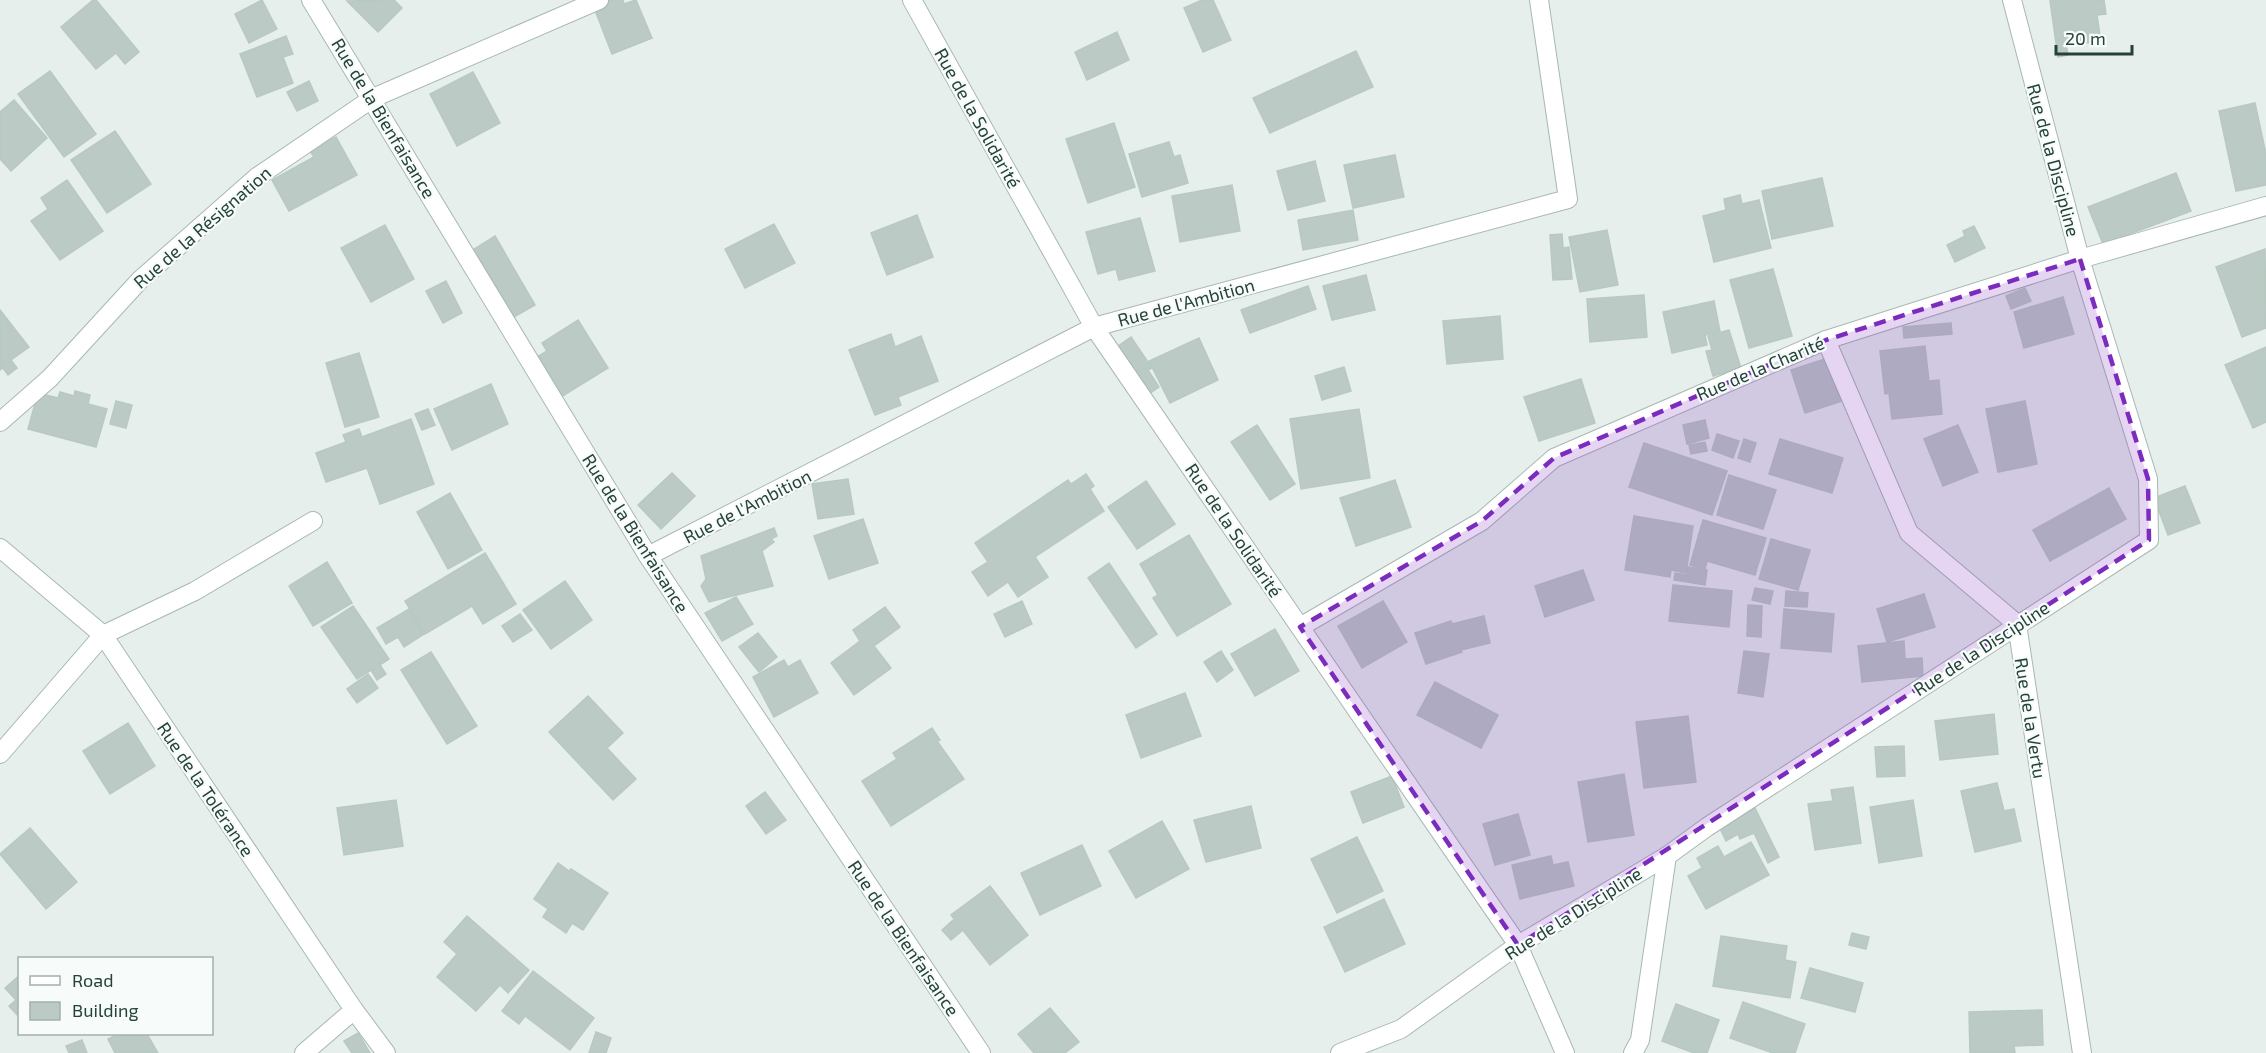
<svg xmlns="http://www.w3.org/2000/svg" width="2266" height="1053" font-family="'Exo 2',sans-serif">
<rect width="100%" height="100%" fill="#e6efeb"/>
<g fill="#bbcac4" stroke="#b8c9c2" stroke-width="1.5">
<path d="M93 0H96L139 52 125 64 116 53 96 69 61 27Z"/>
<path d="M262 0 277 29 249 43 235 14Z"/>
<path d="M394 0 402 8 378 32 347 1Z"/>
<path d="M605 0H623L624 4 636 0 652 38 612 54 593 5Z"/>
<path d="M1202 0H1213L1231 40 1203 52 1184 8Z"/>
<path d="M2060 0H2104L2106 14 2097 15 2101 42 2066 44 2068 55 2058 57 2050 1Z"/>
<path d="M1117 32 1129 60 1087 80 1075 52Z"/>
<path d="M286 36 293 54 283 57 293 83 257 97 240 54Z"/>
<path d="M1356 51 1373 87 1270 133 1253 98Z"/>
<path d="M50 71 96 134 64 157 18 94Z"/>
<path d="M473 72 500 123 457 146 430 94Z"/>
<path d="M309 81 318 101 297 111 287 92Z"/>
<path d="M14 100 47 138 11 171 0 159V112Z"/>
<path d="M2255 103 2266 154V185L2236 191 2219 111Z"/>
<path d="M1114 123 1135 187 1088 203 1066 139Z"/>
<path d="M115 131 151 184 107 213 71 160Z"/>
<path d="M336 137 357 175 289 211 272 180 314 157 310 151Z"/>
<path d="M1169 142 1174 157 1180 155 1188 183 1142 197 1129 154Z"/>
<path d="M1395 155 1404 197 1353 208 1344 165Z"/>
<path d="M1315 161 1325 201 1288 210 1277 171Z"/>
<path d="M2176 173 2191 211 2103 244 2088 207Z"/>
<path d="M1822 178 1833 226 1772 239 1762 191Z"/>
<path d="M67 180 103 231 60 260 31 221 48 209 41 198Z"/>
<path d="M1232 185 1240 231 1180 242 1172 196Z"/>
<path d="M1740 195 1742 204 1759 200 1771 248 1714 262 1703 216 1726 210 1724 199Z"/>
<path d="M1353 210 1358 240 1303 250 1298 220Z"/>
<path d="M917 215 933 257 887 275 871 233Z"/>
<path d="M1140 218 1155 271 1119 280 1116 269 1098 274 1086 232Z"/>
<path d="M774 224 795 263 745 288 725 249Z"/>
<path d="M385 225 414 279 371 302 341 248Z"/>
<path d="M1974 226 1985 248 1955 262 1947 245 1965 236 1963 231Z"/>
<path d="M1607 230 1618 285 1580 292 1569 237Z"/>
<path d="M1562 234 1563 248 1569 247 1572 279 1553 280 1550 235Z"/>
<path d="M495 236 535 305 507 321 468 253Z"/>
<path d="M2265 249 2266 328 2242 337 2216 267Z"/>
<path d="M1773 269 1792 336 1749 348 1730 280Z"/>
<path d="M1366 275 1375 310 1332 320 1323 286Z"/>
<path d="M446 281 462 313 443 323 426 291Z"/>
<path d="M1308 286 1316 309 1250 333 1241 310Z"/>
<path d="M2025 288 2031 301 2011 309 2006 296Z"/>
<path d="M1644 295 1647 337 1590 342 1587 299Z"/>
<path d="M2063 297 2074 334 2024 348 2014 312Z"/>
<path d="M1714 301 1720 332 1705 335 1707 345 1672 353 1663 312Z"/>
<path d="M0 310 29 347 11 360 17 368 8 375 3 368 0 370Z"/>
<path d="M1500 316 1503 359 1447 364 1443 321Z"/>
<path d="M578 320 608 368 561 397 537 357 547 351 542 343Z"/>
<path d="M1951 323 1952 334 1904 338 1903 327Z"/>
<path d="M1729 330 1741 368 1713 376 1706 351 1712 350 1708 336Z"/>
<path d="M891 334 895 347 921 336 938 381 898 397 901 405 875 415 849 350Z"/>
<path d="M1131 337 1152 368 1148 370 1159 387 1146 396 1114 349Z"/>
<path d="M1199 338 1218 380 1170 403 1149 361Z"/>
<path d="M1925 346 1929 381 1939 380 1942 414 1892 419 1889 393 1885 394 1880 351Z"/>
<path d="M2266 347V422L2253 428 2225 365Z"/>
<path d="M359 353 379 417 345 427 326 363Z"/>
<path d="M1828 358 1842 401 1805 413 1791 370Z"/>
<path d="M1344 367 1351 391 1322 400 1315 376Z"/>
<path d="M1581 379 1595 423 1539 441 1524 397Z"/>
<path d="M491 384 508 424 452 450 434 409Z"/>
<path d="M75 391 90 395 88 404 107 409 96 447 28 429 38 393 58 398 60 392 74 396Z"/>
<path d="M116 401 132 405 126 428 110 424Z"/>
<path d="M2025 401 2037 464 1998 472 1986 409Z"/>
<path d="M428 409 435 425 422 430 415 414Z"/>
<path d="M1359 409 1370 478 1301 489 1290 419Z"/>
<path d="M411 419 434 484 380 504 367 468 326 482 316 453 346 442 343 435 359 429 362 437Z"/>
<path d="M1705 420 1709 438 1687 444 1683 425Z"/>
<path d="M1257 425 1295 484 1270 500 1231 442Z"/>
<path d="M1958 425 1978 472 1943 486 1924 439Z"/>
<path d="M1717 434 1739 441 1733 458 1712 450Z"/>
<path d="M1744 439 1756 443 1750 462 1738 458Z"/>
<path d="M1780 439 1843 458 1832 493 1769 474Z"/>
<path d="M1705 442 1707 451 1691 454 1689 445Z"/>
<path d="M1644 443 1727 471 1712 515 1629 487Z"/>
<path d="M672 473 695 496 661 529 638 505Z"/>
<path d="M1086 474 1094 486 1090 489 1104 511 1035 557 1048 577 1018 597 1008 582 988 596 972 572 988 562 975 543 1068 480 1071 484Z"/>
<path d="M1729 475 1776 490 1763 529 1717 515Z"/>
<path d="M848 479 854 514 818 519 812 484Z"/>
<path d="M1395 480 1411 527 1356 546 1340 498Z"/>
<path d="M1146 481 1175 524 1137 549 1108 507Z"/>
<path d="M2185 486 2200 523 2168 535 2154 498Z"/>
<path d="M2109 488 2126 519 2050 561 2033 530Z"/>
<path d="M450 493 482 550 448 569 417 512Z"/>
<path d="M1634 516 1693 526 1686 573 1671 570 1670 577 1625 570Z"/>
<path d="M863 519 878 563 829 579 814 536Z"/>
<path d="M1703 520 1766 538 1755 575 1707 561 1705 569 1690 565Z"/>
<path d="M774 528 777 536 771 539 774 542 762 551 773 586 709 602 701 586 706 579 701 556Z"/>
<path d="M1189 535 1231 604 1177 636 1153 598 1158 595 1140 564Z"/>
<path d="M1771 539 1810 550 1798 590 1759 579Z"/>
<path d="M485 553 516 604 483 624 472 606 425 634 405 601Z"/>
<path d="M327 562 352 603 313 626 289 586Z"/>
<path d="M1109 563 1157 634 1136 648 1088 578Z"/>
<path d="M1688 567 1707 570 1705 585 1674 580 1675 573 1687 575Z"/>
<path d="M1583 570 1594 600 1545 617 1535 586Z"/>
<path d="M565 581 592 620 551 649 523 610Z"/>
<path d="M1673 585 1732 591 1729 627 1669 621Z"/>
<path d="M1755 588 1773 591 1770 604 1752 600Z"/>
<path d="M1786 591 1808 593 1807 607 1785 606Z"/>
<path d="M1924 594 1935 627 1887 642 1877 609Z"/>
<path d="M736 597 753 624 722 641 705 613Z"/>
<path d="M1022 601 1032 624 1005 637 994 614Z"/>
<path d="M1383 601 1407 642 1362 668 1338 626Z"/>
<path d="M1748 605 1762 606 1761 637 1747 636Z"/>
<path d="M353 606 389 659 380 665 386 674 377 680 371 670 357 679 321 627Z"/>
<path d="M885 607 900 627 874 646 891 668 854 695 831 663 860 641 853 630Z"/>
<path d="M409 609 424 634 404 647 398 637 386 644 377 628Z"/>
<path d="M1784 609 1834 614 1831 652 1781 648Z"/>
<path d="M520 614 532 630 513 642 502 626Z"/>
<path d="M1484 616 1490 643 1461 650 1462 652 1426 664 1415 633 1451 621 1452 624Z"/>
<path d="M1275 629 1299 671 1255 696 1231 654Z"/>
<path d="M758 633 777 657 759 672 739 647Z"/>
<path d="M1904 641 1905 659 1922 658 1923 676 1862 682 1858 646Z"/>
<path d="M1221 651 1233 670 1217 682 1204 662Z"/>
<path d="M1744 651 1769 654 1763 697 1738 693Z"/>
<path d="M431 652 477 726 447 744 401 670Z"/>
<path d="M784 660 788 667 800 660 818 693 774 717 753 677Z"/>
<path d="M368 674 378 688 357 703 347 689Z"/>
<path d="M1435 682 1498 715 1481 748 1417 715Z"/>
<path d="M1185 693 1201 736 1141 758 1126 715Z"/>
<path d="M588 696 623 733 607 748 636 779 613 800 549 732Z"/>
<path d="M1994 714 1998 754 1940 760 1935 721Z"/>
<path d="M1688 716 1696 782 1644 788 1636 722Z"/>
<path d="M128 723 155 766 110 794 83 751Z"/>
<path d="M932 728 940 740 937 741 964 779 891 826 862 781 897 759 893 753Z"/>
<path d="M1904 746 1905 776 1877 777 1875 747Z"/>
<path d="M1624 774 1634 835 1588 842 1578 782Z"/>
<path d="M1392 776 1404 807 1363 823 1351 792Z"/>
<path d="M1997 783 2004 811 2014 809 2021 841 1975 852 1961 791Z"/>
<path d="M1853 787 1861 843 1815 850 1808 804 1833 801 1831 790Z"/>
<path d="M765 792 786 820 766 834 746 806Z"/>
<path d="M396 800 403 846 344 855 337 808Z"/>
<path d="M1913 800 1922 856 1879 863 1870 807Z"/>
<path d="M1251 806 1261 848 1206 862 1194 820Z"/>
<path d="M1755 808 1779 857 1768 863 1754 833 1740 839 1738 834 1726 841 1719 826Z"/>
<path d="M1518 814 1530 855 1495 865 1483 824Z"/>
<path d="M1162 821 1189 869 1136 898 1109 851Z"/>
<path d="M30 828 77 882 46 909 0 854Z"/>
<path d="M1357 837 1383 891 1337 913 1311 859Z"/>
<path d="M1751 842 1769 875 1706 909 1688 876 1702 868 1697 858 1718 846 1724 857Z"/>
<path d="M1082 845 1101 886 1040 915 1021 873Z"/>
<path d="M1551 856 1553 865 1568 862 1574 886 1520 899 1512 865Z"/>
<path d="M558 863 569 871 571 869 608 893 583 930 572 923 566 933 543 917 548 909 534 899Z"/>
<path d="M990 886 1028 935 990 965 951 915Z"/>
<path d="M1384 899 1405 944 1345 972 1324 927Z"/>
<path d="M467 916 529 970 508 993 500 985 476 1011 437 977 457 954 444 942Z"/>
<path d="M953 920 962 931 951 940 942 930Z"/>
<path d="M1852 933 1869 937 1866 949 1849 945Z"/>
<path d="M1721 936 1787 946 1785 960 1796 962 1790 998 1713 986Z"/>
<path d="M1810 968 1863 983 1855 1012 1801 998Z"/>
<path d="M533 971 594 1018 570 1050 525 1016 519 1024 502 1011Z"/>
<path d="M20 975V1018L9 1006 16 1000 5 988Z"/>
<path d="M1743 1002 1805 1024 1795 1053H1773L1730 1038Z"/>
<path d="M1676 1004 1719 1020 1707 1053H1694L1662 1041Z"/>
<path d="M1050 1008 1079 1042 1065 1053H1034L1018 1034Z"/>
<path d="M2042 1010 2043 1045 2014 1046 2015 1053H1970L1969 1012Z"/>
<path d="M596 1032 611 1038 606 1053H589Z"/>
<path d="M358 1033 370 1053H352L344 1041Z"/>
<path d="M118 1034H147L158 1053H115L108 1039Z"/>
<path d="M82 1040 87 1053H69L66 1046Z"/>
</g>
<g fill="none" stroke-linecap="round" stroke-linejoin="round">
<g stroke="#a8b8b2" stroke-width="20">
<g id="minor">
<path d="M311 0 648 556 981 1053"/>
<path d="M912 0 1094 327 1518 945 1565 1053"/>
<path d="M1826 340 1909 533 2017 624 2082 1053"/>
<path d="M0 422 50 378 140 280 257 177 373 98 599 0"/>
<path d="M0 548 103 635 354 1010 386 1053"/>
<path d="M648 556 1094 327 1568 199 1539 0"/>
<path d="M1300 627 1482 521 1554 458 1826 340 2080 259 2266 206"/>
<path d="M0 754 103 635 195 591 313 521"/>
<path d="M304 1053 354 1010"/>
<path d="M1340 1053 1401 1029 1518 945 1667 856 1707 827 2149 540 2148 479 2080 259 2012 0"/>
<path d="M1633 1053 1640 1040 1667 856"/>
</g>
</g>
<use href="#minor" stroke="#fff" stroke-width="18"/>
</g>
<path fill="#7b2cbf" fill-opacity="0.2" stroke="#7b2cbf" stroke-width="4.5" stroke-dasharray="12 8" stroke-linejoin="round" d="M2080 259 2148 479 2149 540 1518 945 1300 627 1482 521 1554 458 1826 340Z"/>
<g text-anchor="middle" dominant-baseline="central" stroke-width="4.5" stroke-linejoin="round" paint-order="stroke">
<g font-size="18" fill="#24423a" stroke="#f7fbf9">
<text transform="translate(384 118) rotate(59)">Rue de la Bienfaisance</text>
<text transform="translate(978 118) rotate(61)">Rue de la Solidarité</text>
<text transform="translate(2054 160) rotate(75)">Rue de la Discipline</text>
<text transform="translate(202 227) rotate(-41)">Rue de la Résignation</text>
<text transform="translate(1186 302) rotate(-15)">Rue de l'Ambition</text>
<text transform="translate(1760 368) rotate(-23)">Rue de la Charité</text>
<text transform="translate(747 506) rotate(-27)">Rue de l'Ambition</text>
<text transform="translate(1234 530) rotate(56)">Rue de la Solidarité</text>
<text transform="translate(636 533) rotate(58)">Rue de la Bienfaisance</text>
<text transform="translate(1981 648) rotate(-33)">Rue de la Discipline</text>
<text transform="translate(2031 718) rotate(81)">Rue de la Vertu</text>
<text transform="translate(206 789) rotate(56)">Rue de la Tolérance</text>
<text transform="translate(1573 913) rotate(-32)">Rue de la Discipline</text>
<text transform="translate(904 938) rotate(56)">Rue de la Bienfaisance</text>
</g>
</g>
<rect x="18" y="957" width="195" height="78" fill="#f7fbf9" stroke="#a3b1ad" stroke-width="1.5"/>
<rect x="30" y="976" width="30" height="9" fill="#ffffff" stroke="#a3b1ad" stroke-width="1.5"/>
<text x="72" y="987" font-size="18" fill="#24423a">Road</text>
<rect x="30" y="1002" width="30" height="18" fill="#bbcac4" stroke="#a3b1ad" stroke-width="1.5"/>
<text x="72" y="1017" font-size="18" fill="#24423a">Building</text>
<path d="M2056 45v9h76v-9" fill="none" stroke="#24423a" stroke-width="3"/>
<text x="2065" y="45" font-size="18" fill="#24423a" stroke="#f7fbf9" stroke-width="4.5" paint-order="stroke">20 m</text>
</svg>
